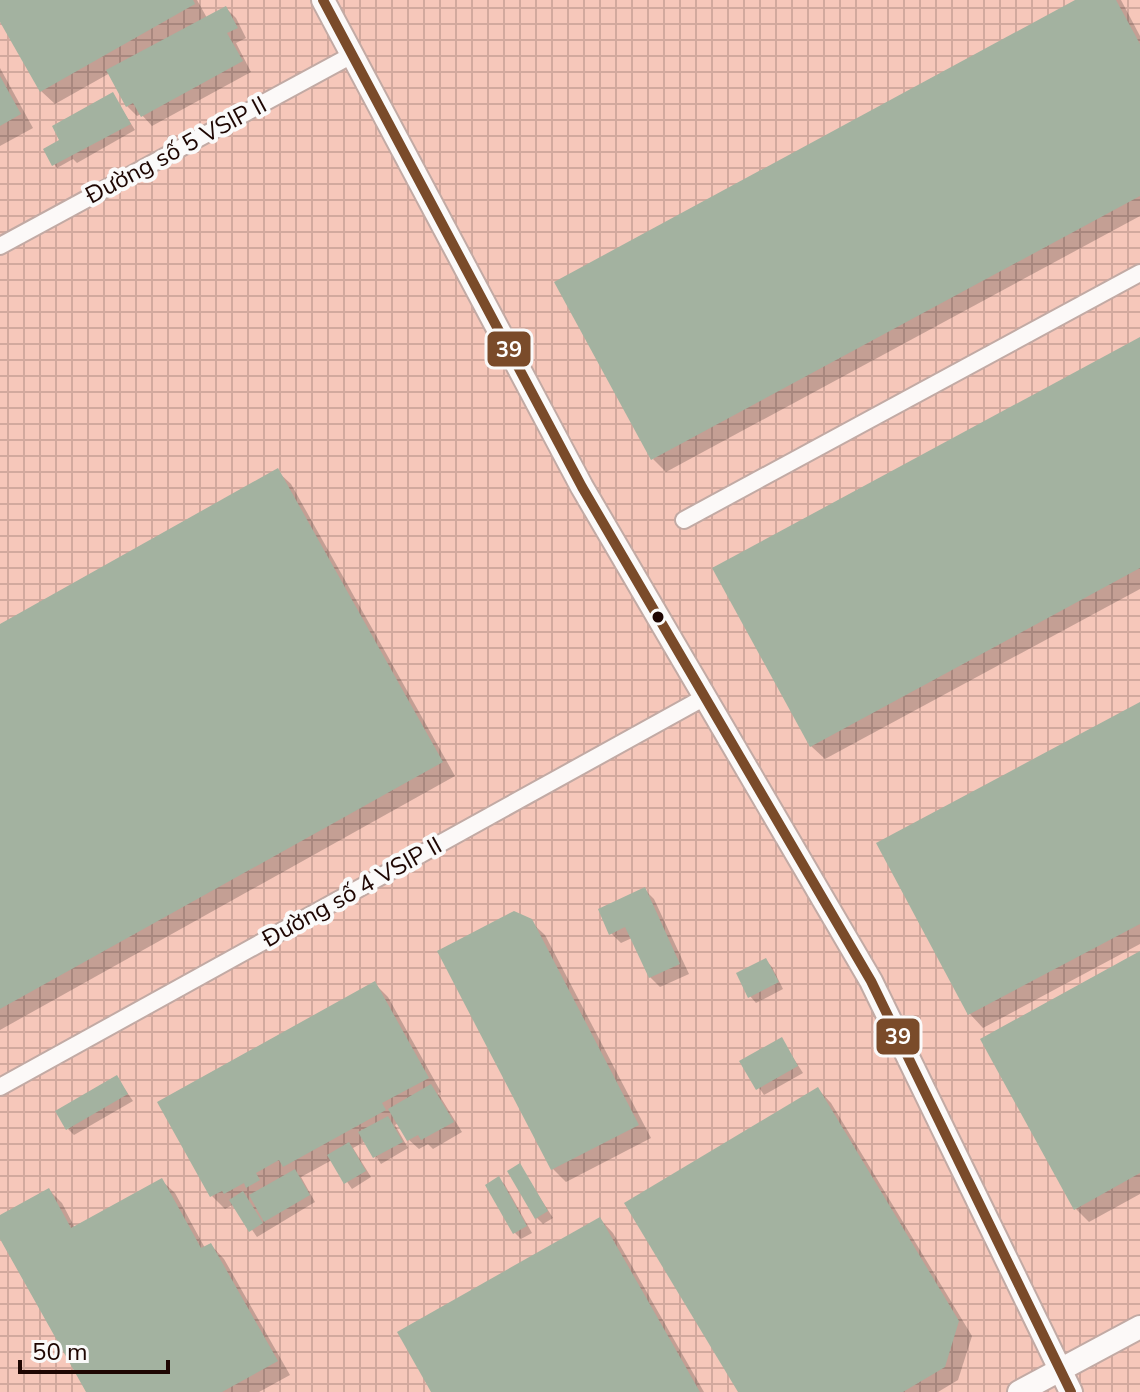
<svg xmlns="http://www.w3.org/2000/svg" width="1140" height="1392" font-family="'Nunito Sans',sans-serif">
<defs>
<pattern id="industrial-grid" width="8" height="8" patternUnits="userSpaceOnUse" patternTransform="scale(2)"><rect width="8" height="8" fill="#f6c7ba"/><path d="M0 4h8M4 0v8" fill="none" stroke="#d2a99e"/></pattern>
</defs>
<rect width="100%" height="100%" fill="#edd5ce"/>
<rect fill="url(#industrial-grid)" x="0" y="0" width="1140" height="1392"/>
<g fill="#0003">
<path d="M0 0H197L207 18 226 8 236 18 246 38 236 43 251 72 152 126 141 114 137 116 127 106 110 73 55 104 41 91 0 18Z"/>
<path d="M1079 0H1121L1140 36V216L666 472 653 459Z"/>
<path d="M0 68 33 128 0 146Z"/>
<path d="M113 95 135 130 77 163 73 159 57 168 46 150 65 149Z"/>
<path d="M1140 340V589L825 759 811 746Z"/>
<path d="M277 471 291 484 455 776 0 1030V626Z"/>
<path d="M1140 705V944L983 1028 970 1014 879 844Z"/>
<path d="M644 889 654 899 689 974 660 987 650 977 632 938 621 943 611 933Z"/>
<path d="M530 921 545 935 651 1138 566 1182 553 1169Z"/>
<path d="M1140 953V1194L1089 1222 1075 1208Z"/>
<path d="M766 960 772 967 783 989 756 1003 750 996Z"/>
<path d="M375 984 388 997 441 1092 438 1093 462 1132 433 1149 428 1144 419 1149 409 1140 399 1123 395 1125 408 1148 381 1164 366 1141 353 1148 371 1177 352 1189 332 1160 301 1177 315 1202 257 1237 234 1204 225 1209 212 1196Z"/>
<path d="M781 1039 803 1073 764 1095 742 1062Z"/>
<path d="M117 1078 133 1101 74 1135 68 1129Z"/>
<path d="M818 1089 831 1103 972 1336 958 1380 938 1392H741Z"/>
<path d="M520 1166 553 1218 543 1224 537 1218Z"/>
<path d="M499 1179 505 1185 532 1233 521 1239 515 1233Z"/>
<path d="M161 1180 175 1193 205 1248 211 1245 224 1259 290 1375 259 1392H88L0 1234V1217L49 1190 62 1203 75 1228Z"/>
<path d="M600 1219 613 1233 704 1392H434Z"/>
</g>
<g fill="#a3b2a0">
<path d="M0 0H193L195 4 40 92 0 22Z"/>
<path d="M1075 0H1116L1140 44V196L651 460 554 282Z"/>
<path d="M226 6 238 28 227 33 243 61 141 117 133 103 126 107 106 70Z"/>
<path d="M0 76 21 114 0 126Z"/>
<path d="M113 92 131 124 52 166 43 149 59 140 52 126Z"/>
<path d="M1140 337V568L810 747 712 568Z"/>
<path d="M278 468 443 762 0 1009V624Z"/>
<path d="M1140 702V924L968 1015 876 843Z"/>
<path d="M645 887 680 964 649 978 625 927 609 935 598 909Z"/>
<path d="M514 911 532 919 639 1125 551 1170 437 951Z"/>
<path d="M1140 951V1173L1074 1210 980 1039Z"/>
<path d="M766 958 779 982 748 998 736 973Z"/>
<path d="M375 981 429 1078 382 1103 386 1110 283 1167 279 1160 256 1173 260 1180 246 1188 244 1183 224 1194 222 1191 210 1197 157 1102Z"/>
<path d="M782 1037 798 1066 756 1090 739 1061Z"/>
<path d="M117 1075 128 1094 66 1130 55 1111Z"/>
<path d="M431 1084 454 1122 421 1140 418 1135 407 1141 388 1109Z"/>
<path d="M818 1087 959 1321 945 1367 903 1392H738L624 1203Z"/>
<path d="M388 1116 403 1142 373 1158 358 1132Z"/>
<path d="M349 1142 366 1171 344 1184 327 1155Z"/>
<path d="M520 1163 548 1211 535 1219 507 1171Z"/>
<path d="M295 1169 310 1195 264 1222 249 1195Z"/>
<path d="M499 1176 527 1226 513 1234 485 1185Z"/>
<path d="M162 1178 201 1248 211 1243 278 1361 222 1392H86L0 1239V1215L49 1188 71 1228Z"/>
<path d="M243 1191 263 1223 249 1232 229 1200Z"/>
<path d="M600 1217 700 1392H431L397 1332Z"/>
</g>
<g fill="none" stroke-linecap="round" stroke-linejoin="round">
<g stroke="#c2aaa4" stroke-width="20">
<g id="minor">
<path d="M0 246 352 55"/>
<path d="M684 520 1140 273"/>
<path d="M0 1087 705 697"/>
</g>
</g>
<g stroke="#c2aaa4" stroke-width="26">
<g id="tertiary">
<path d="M323 0 582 487 871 981 1071 1392"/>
<path d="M1019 1392 1140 1327"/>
</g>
</g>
<use href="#minor" stroke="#fcf9f8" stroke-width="16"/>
<use href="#tertiary" stroke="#fcf9f8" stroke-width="22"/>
<g stroke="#fafafa" stroke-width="16">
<path id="bus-1" d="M323 0 582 487 871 981 1071 1392"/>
</g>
<use href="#bus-1" stroke="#7a4b2a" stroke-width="10"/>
</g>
<circle fill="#1e0602" stroke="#fafafa" stroke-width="3" cx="658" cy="617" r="7"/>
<g text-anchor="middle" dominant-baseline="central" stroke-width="8" stroke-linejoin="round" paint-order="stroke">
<g font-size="24" fill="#1e0602" stroke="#fafafa">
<text transform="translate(176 150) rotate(-28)">Đường số 5 VSIP II</text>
<text transform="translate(352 892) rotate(-29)">Đường số 4 VSIP II</text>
</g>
</g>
<g stroke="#fafafa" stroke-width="3">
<rect x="486" y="330" width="46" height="38" rx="8" fill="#7a4b2a"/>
<rect x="875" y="1017" width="46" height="39" rx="8" fill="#7a4b2a"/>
</g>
<g font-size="22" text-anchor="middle" font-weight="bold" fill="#fff">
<text x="509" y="357">39</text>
<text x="898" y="1044">39</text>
</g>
<path d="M20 1360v12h148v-12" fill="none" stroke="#1e0602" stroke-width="4"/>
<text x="32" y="1360" font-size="24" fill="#1e0602" stroke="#fafafa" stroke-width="6" paint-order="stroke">50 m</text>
</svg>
